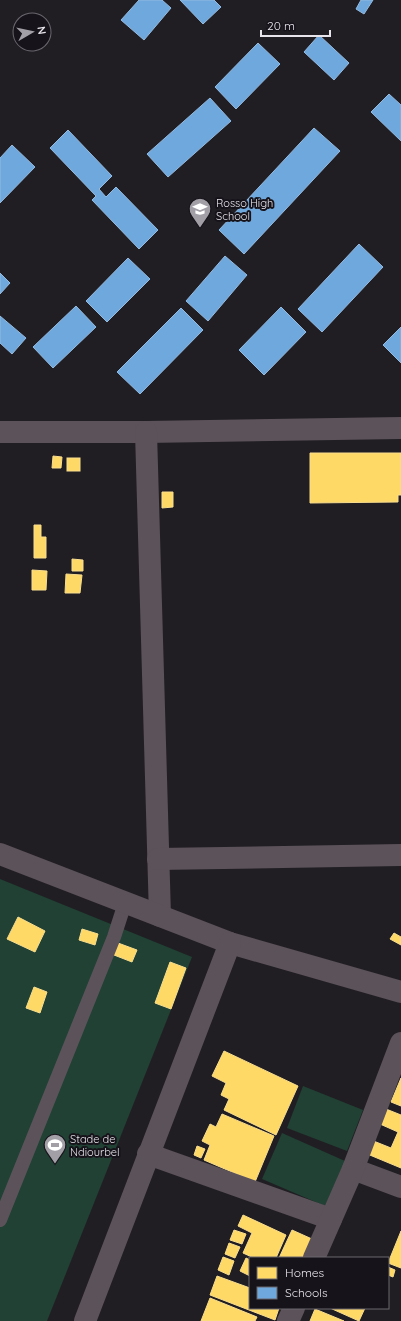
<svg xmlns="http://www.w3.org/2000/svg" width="401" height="1321" font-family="Quicksand,sans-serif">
<rect width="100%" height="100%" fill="#201e23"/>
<g fill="#204133">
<path d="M0 879 192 957 47 1321H0Z"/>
<path d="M303 1086 363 1110 347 1151 287 1128Z"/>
<path d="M282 1133 345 1161 325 1206 262 1179Z"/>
</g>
<g fill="#ffd966" stroke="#f8dd8e">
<path d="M310 453H401V495H398V502L310 503Z"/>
<path d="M53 456 62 457 61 468H52Z"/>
<rect x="67" y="458" width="13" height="13"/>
<path d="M162 492H173V507L162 508Z"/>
<path d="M34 525H41V537H46V558H34Z"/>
<path d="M72 559 83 560V571H72Z"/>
<path d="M32 570 47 571 46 590H32Z"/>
<path d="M66 574 82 575 80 593H65Z"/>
<path d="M18 917 45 931 35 952 7 939Z"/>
<path d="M82 929 98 934 95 945 79 940Z"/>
<path d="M394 933 401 937V945L390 939Z"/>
<path d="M118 943 137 950 132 962 114 955Z"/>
<path d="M170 962 186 968 171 1009 155 1003Z"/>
<path d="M34 987 47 992 40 1013 26 1008Z"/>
<path d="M224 1051 298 1086 276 1135 224 1110 229 1099 221 1095 226 1083 212 1076Z"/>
<path d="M401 1078V1106L391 1102Z"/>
<path d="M386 1109 401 1115V1168L365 1153 371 1140 391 1148 398 1132 380 1124Z"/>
<path d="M222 1114 274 1136 255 1182 204 1160 210 1145 202 1141 210 1124 216 1127Z"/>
<path d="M197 1146 205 1149 201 1158 194 1155Z"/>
<path d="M243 1215 286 1235 276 1258H254L243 1253 252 1233 238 1226Z"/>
<path d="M234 1230 246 1234 242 1244 230 1240Z"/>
<path d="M292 1230 312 1239 303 1258H279Z"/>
<path d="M401 1231V1268L388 1263Z"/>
<path d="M229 1243 240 1247 235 1258 225 1254Z"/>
<path d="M223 1257 234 1261 229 1275 218 1270Z"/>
<path d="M246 1258 250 1260V1276L240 1271Z"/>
<path d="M388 1267 395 1270 393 1277 388 1275Z"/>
<path d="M217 1276 250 1288V1308H279L275 1320 210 1295Z"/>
<path d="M210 1298 257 1317 255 1321H201Z"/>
<path d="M330 1308H365L359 1321Z"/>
<path d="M315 1309 344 1321H310Z"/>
</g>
<g fill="#6fa8dc" stroke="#93bae1">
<path d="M139 0H162L171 8 144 40 121 20Z"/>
<path d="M180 0H214L221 7 203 24Z"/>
<path d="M361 0H373L364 14 356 9Z"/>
<path d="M319 35 349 63 334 80 304 52Z"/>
<path d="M258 43 280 64 236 109 215 87Z"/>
<path d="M389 94 401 105V141L371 112Z"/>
<path d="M210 98 231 121 168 177 147 154Z"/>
<path d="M314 128 340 151 244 254 219 230Z"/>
<path d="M68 130 112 176 99 189 106 197 116 187 158 230 139 249 92 200 96 196 50 148Z"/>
<path d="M12 145 35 167 0 203V158Z"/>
<path d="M359 244 383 267 322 332 298 309Z"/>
<path d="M225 256 247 275 208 321 186 301Z"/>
<path d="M128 258 150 279 107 322 86 301Z"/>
<path d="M0 273 10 283 0 294Z"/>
<path d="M76 306 96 327 53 368 33 347Z"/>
<path d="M281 307 306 332 264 375 239 350Z"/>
<path d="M181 308 203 330 140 394 117 372Z"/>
<path d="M0 316 26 338 12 354 0 343Z"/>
<path d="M401 327V363L383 345Z"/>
</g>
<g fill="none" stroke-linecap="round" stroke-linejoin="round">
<path stroke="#5c525a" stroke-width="14" d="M0 1220 114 937 125 903"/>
<g stroke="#5c525a" stroke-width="22">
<path d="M0 432H146L401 428"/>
<path d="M146 432 160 916"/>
<path d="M0 854 230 943 401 992"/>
<path d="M158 859 401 855"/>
<path d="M148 1154 331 1219"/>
<path d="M353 1169 401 1187"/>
<path d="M314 1258 353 1169 401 1043"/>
<path d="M85 1321 230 943"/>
<path d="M288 1321 294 1308"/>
</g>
</g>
<defs>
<g id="school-pin" transform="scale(1.15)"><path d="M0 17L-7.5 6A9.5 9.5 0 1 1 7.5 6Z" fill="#a29fa6" stroke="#17131b"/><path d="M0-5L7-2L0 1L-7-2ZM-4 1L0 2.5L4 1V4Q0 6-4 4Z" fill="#fff"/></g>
<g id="stadium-pin" transform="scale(1.15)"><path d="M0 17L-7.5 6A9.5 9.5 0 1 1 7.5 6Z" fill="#a29fa6" stroke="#17131b"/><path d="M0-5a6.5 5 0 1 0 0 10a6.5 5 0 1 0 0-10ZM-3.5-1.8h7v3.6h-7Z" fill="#fff"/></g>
</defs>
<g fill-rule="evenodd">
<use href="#school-pin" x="200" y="209"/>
<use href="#stadium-pin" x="55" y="1145"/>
</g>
<g text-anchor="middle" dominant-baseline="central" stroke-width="4" stroke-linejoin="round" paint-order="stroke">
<g font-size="11" fill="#e8e5ec" stroke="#17131b" text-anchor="start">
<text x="216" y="203">Rosso High<tspan x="216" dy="13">School</tspan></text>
<text x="70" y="1139">Stade de<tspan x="70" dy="13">Ndiourbel</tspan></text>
</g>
</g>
<rect x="249" y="1257" width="140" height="52" fill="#17131b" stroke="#6b676f"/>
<rect x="257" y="1267" width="20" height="12" fill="#ffd966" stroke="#6b676f"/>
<text x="285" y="1277" font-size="12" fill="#e8e5ec">Homes</text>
<rect x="257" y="1287" width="20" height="12" fill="#6fa8dc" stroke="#6b676f"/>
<text x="285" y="1297" font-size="12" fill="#e8e5ec">Schools</text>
<g transform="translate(32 32) rotate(81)"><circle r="19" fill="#17131b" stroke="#6b676f"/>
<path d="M0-3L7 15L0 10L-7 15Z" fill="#a29fa6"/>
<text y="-6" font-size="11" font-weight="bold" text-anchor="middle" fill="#e8e5ec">N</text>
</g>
<path d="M261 30v6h69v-6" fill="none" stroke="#e8e5ec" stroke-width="2"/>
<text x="267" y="30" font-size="12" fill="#e8e5ec" stroke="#17131b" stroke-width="3" paint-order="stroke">20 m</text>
</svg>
